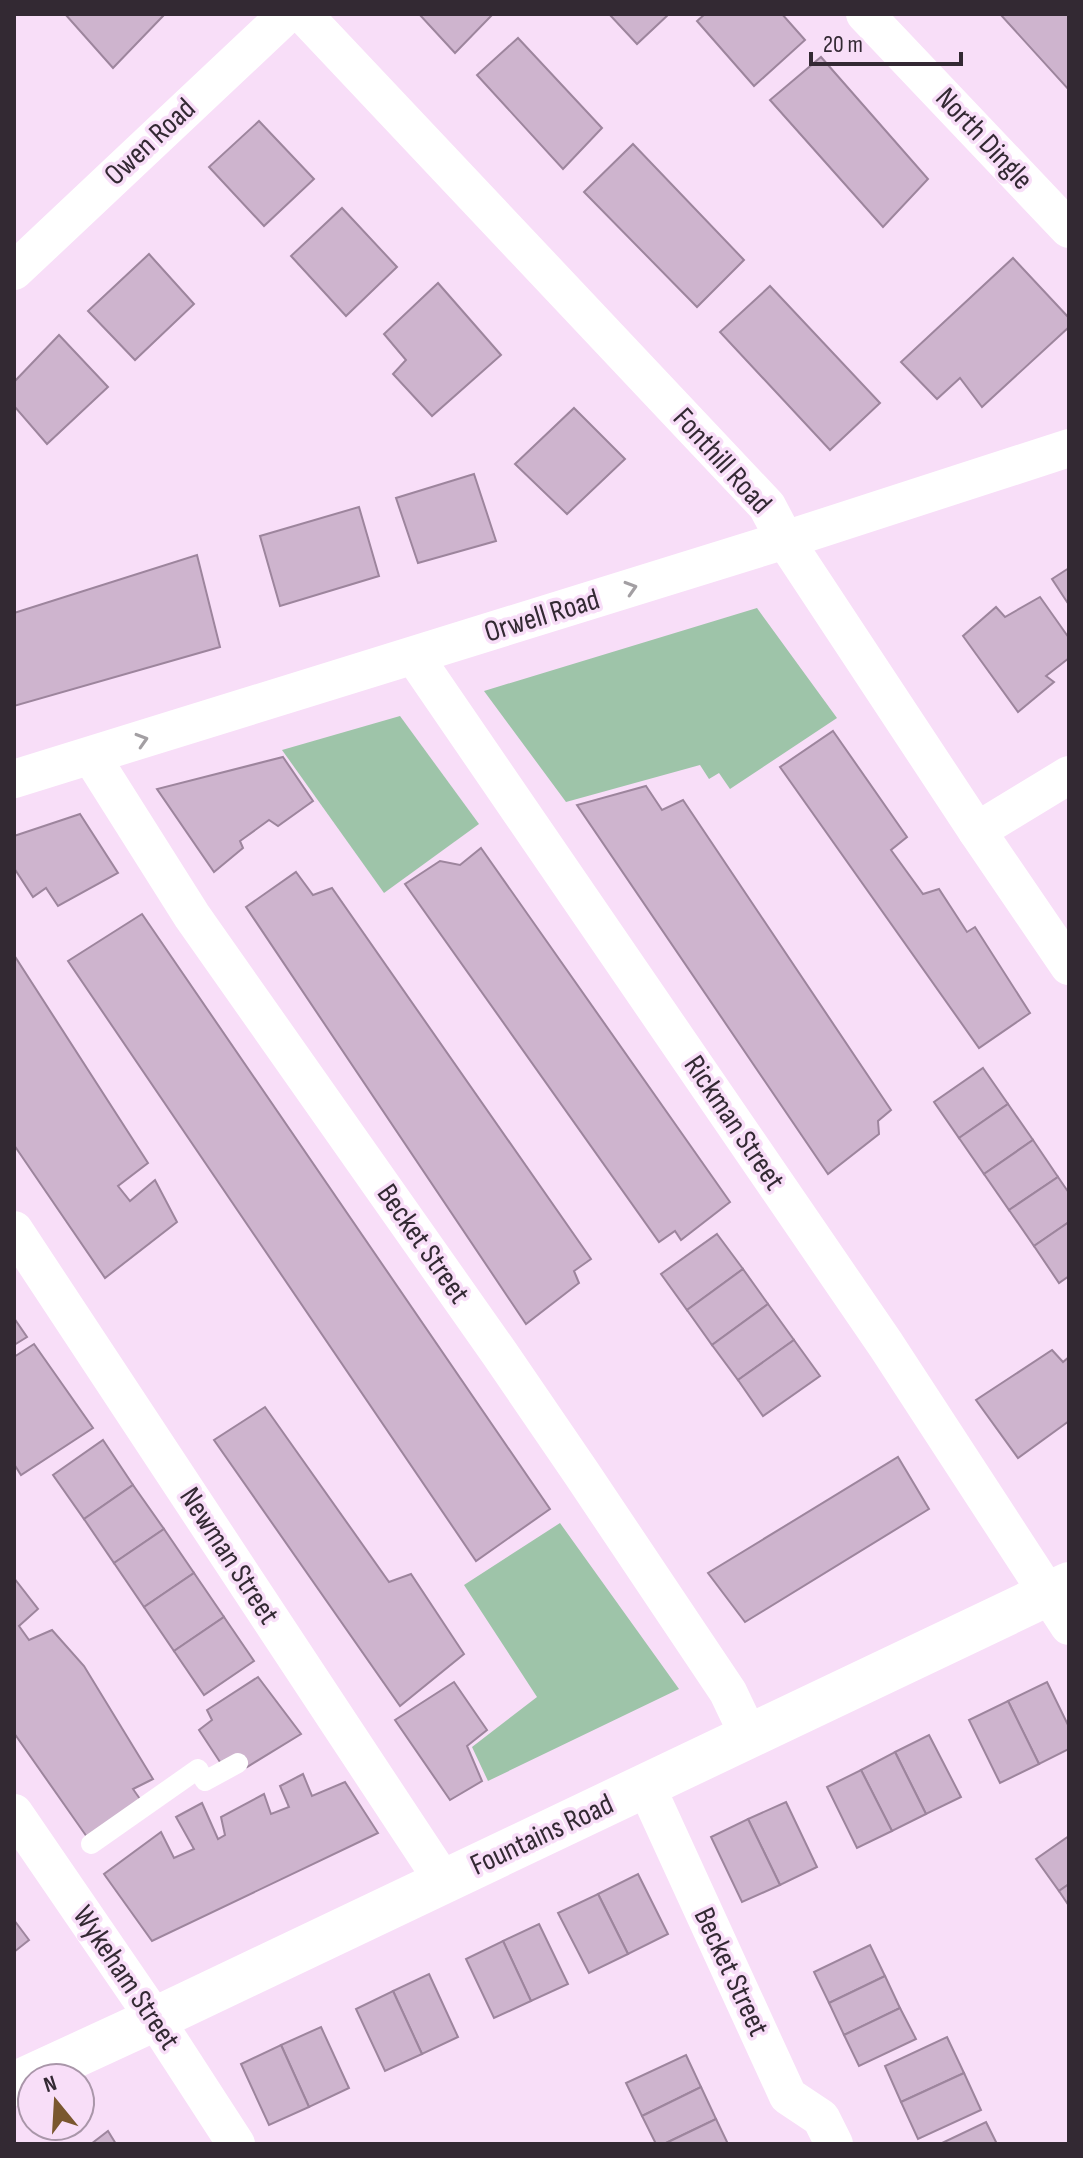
<svg xmlns="http://www.w3.org/2000/svg" width="1083" height="2158" font-family="'Sofia Sans Condensed',sans-serif">
<rect width="100%" height="100%" fill="#f8def8"/>
<g fill="#9ec4a9">
<path d="M757 608 837 718 730 789 719 773 709 779 700 765 566 802 484 691Z"/>
<path d="M400 716 479 824 384 893 282 750Z"/>
<path d="M560 1523 679 1689 488 1781 472 1747 537 1697 464 1585Z"/>
</g>
<g fill="#ceb4ce" stroke="#9d859d" stroke-width="2">
<path d="M65 14H163L164 15 113 68Z"/>
<path d="M419 14H493L455 53Z"/>
<path d="M609 14H669L637 44Z"/>
<path d="M705 14H782L805 40 754 86 697 21Z"/>
<path d="M1000 14H1069V90Z"/>
<path d="M518 38 602 128 563 169 477 75Z"/>
<path d="M821 57 928 179 883 227 770 100Z"/>
<path d="M259 121 314 179 264 226 209 167Z"/>
<path d="M633 144 744 260 697 307 584 192Z"/>
<path d="M342 208 397 267 346 316 291 256Z"/>
<path d="M149 254 194 304 135 360 88 311Z"/>
<path d="M1013 258 1069 318V327L982 407 960 378 937 399 901 362Z"/>
<path d="M438 283 501 355 432 416 393 374 406 360 384 334Z"/>
<path d="M770 286 880 403 830 450 720 332Z"/>
<path d="M59 335 108 387 47 444 14 406V382Z"/>
<path d="M574 408 625 459 567 514 515 464Z"/>
<path d="M474 474 496 541 418 563 396 498Z"/>
<path d="M359 507 379 576 280 606 260 536Z"/>
<path d="M197 555 220 647 14 706V613Z"/>
<path d="M1069 568V605L1052 579Z"/>
<path d="M1040 597 1069 638V658L1046 676 1054 682 1018 712 963 636 996 607 1005 617Z"/>
<path d="M833 731 907 837 891 850 923 894 939 889 967 932 975 927 1030 1013 979 1048 780 767Z"/>
<path d="M283 757 313 801 278 826 269 820 240 841 243 848 214 872 157 789Z"/>
<path d="M646 786 662 810 683 800 891 1110 878 1121 879 1134 828 1174 577 805Z"/>
<path d="M80 814 118 873 58 906 46 888 33 897 14 868V836Z"/>
<path d="M481 848 730 1202 681 1240 675 1231 659 1242 405 884 440 861 460 865Z"/>
<path d="M296 872 313 895 332 888 591 1259 574 1271 579 1283 526 1324 246 907Z"/>
<path d="M142 914 550 1509 476 1561 68 961Z"/>
<path d="M14 955 148 1163 118 1186 130 1201 155 1180 177 1222 105 1278 14 1145Z"/>
<path d="M983 1068 1008 1104 959 1138 934 1102Z"/>
<path d="M1008 1104 1033 1140 984 1174 959 1138Z"/>
<path d="M1033 1140 1058 1177 1009 1210 984 1174Z"/>
<path d="M1058 1177 1069 1193V1222L1034 1246 1009 1210Z"/>
<path d="M1069 1222V1276L1059 1283 1034 1246Z"/>
<path d="M717 1234 743 1269 687 1310 661 1274Z"/>
<path d="M743 1269 768 1304 712 1345 687 1310Z"/>
<path d="M768 1304 794 1340 738 1380 712 1345Z"/>
<path d="M14 1318 27 1337 14 1345Z"/>
<path d="M794 1340 820 1376 763 1416 738 1380Z"/>
<path d="M34 1344 93 1428 21 1475 14 1464V1357Z"/>
<path d="M1052 1350 1063 1362 1069 1357V1421L1018 1458 976 1400Z"/>
<path d="M265 1407 389 1582 411 1574 464 1654 400 1706 214 1440Z"/>
<path d="M103 1440 133 1485 84 1519 53 1475Z"/>
<path d="M898 1457 929 1509 745 1622 708 1573Z"/>
<path d="M133 1485 164 1529 114 1563 84 1519Z"/>
<path d="M164 1529 194 1573 144 1607 114 1563Z"/>
<path d="M194 1573 224 1617 174 1651 144 1607Z"/>
<path d="M14 1578 38 1609 19 1626 29 1640 52 1630 84 1666 153 1779 133 1789 142 1802 87 1837 14 1733Z"/>
<path d="M224 1617 254 1661 204 1695 174 1651Z"/>
<path d="M258 1677 301 1734 247 1767 240 1755 222 1765 199 1730 212 1720 207 1710Z"/>
<path d="M454 1682 487 1730 467 1746 482 1781 450 1800 395 1720Z"/>
<path d="M1047 1682 1069 1727V1749L1039 1764 1008 1701Z"/>
<path d="M1008 1701 1039 1764 1000 1783 969 1720Z"/>
<path d="M929 1735 961 1797 926 1814 895 1752Z"/>
<path d="M895 1752 926 1814 892 1831 861 1770Z"/>
<path d="M861 1770 892 1831 857 1848 827 1787Z"/>
<path d="M303 1774 312 1796 345 1782 378 1833 152 1941 104 1874 161 1832 174 1858 194 1849 176 1817 202 1803 218 1839 225 1835 221 1817 264 1794 271 1814 289 1807 280 1786Z"/>
<path d="M786 1802 817 1867 780 1885 748 1819Z"/>
<path d="M748 1819 780 1885 742 1902 711 1837Z"/>
<path d="M1069 1836V1884L1059 1891 1036 1859Z"/>
<path d="M638 1874 668 1934 628 1954 598 1894Z"/>
<path d="M1069 1884V1906L1059 1891Z"/>
<path d="M598 1894 628 1954 589 1973 558 1913Z"/>
<path d="M14 1920 29 1940 14 1952Z"/>
<path d="M539 1924 568 1984 531 2001 503 1941Z"/>
<path d="M503 1941 531 2001 494 2018 466 1959Z"/>
<path d="M870 1945 885 1976 829 2003 814 1972Z"/>
<path d="M429 1974 458 2037 422 2054 393 1991Z"/>
<path d="M885 1976 900 2008 844 2035 829 2003Z"/>
<path d="M393 1991 422 2054 385 2071 356 2009Z"/>
<path d="M900 2008 916 2039 859 2066 844 2035Z"/>
<path d="M321 2027 349 2088 309 2107 281 2045Z"/>
<path d="M947 2037 964 2073 901 2102 885 2066Z"/>
<path d="M281 2045 309 2107 269 2125 241 2064Z"/>
<path d="M686 2055 701 2087 642 2116 626 2083Z"/>
<path d="M964 2073 981 2110 918 2139 901 2102Z"/>
<path d="M701 2087 716 2119 664 2144H656L642 2116Z"/>
<path d="M716 2119 728 2144H664Z"/>
<path d="M986 2122 997 2144H940Z"/>
<path d="M108 2131 116 2144H91Z"/>
</g>
<g fill="none" stroke-linecap="round" stroke-linejoin="round">
<path stroke="#fff" stroke-width="20" d="M91 1844 198 1769 205 1781 238 1763"/>
<g stroke="#fff" stroke-width="38">
<path d="M303 14 767 506 785 540 977 831 1069 966"/>
<path d="M865 14 1069 229"/>
<path d="M14 271 287 14"/>
<path d="M414 656 886 1345 1069 1626"/>
<path d="M91 756 192 916 500 1354 582 1474 728 1692 749 1736"/>
<path d="M14 779 785 540 1069 448"/>
<path d="M977 831 1069 775"/>
<path d="M14 1230 444 1882"/>
<path d="M646 1786 788 2096 821 2118 834 2144"/>
<path d="M14 1813 155 2019 236 2144"/>
</g>
<path stroke="#fff" stroke-width="44" d="M14 2084 155 2019 1069 1584"/>
</g>
<defs><path id="oneway-chevron" d="M-2-3.5L2.5 0L-2 3.5" fill="none" stroke-width="1.6" stroke-linecap="round" stroke-linejoin="round" transform="scale(2)"/></defs>
<g stroke="#a39fa3">
<use href="#oneway-chevron" transform="translate(631 588) rotate(-17)"/>
<use href="#oneway-chevron" transform="translate(142 740) rotate(-17)"/>
</g>
<g text-anchor="middle" dominant-baseline="central" stroke-width="7" stroke-linejoin="round" paint-order="stroke">
<g font-size="30" fill="#332933" stroke="#f8def8">
<text transform="translate(984 139) rotate(47)">North Dingle</text>
<text transform="translate(150 142) rotate(-43)">Owen Road</text>
<text transform="translate(722 461) rotate(48)">Fonthill Road</text>
<text transform="translate(542 616) rotate(-17)">Orwell Road</text>
<text transform="translate(734 1123) rotate(56)">Rickman Street</text>
<text transform="translate(423 1244) rotate(55)">Becket Street</text>
<text transform="translate(229 1556) rotate(57)">Newman Street</text>
<text transform="translate(542 1835) rotate(-25)">Fountains Road</text>
<text transform="translate(731 1972) rotate(65)">Becket Street</text>
<text transform="translate(126 1978) rotate(56)">Wykeham Street</text>
</g>
</g>
<rect width="1083" height="2158" fill="none" stroke="#332933" stroke-width="32"/>
<g transform="translate(56 2102) rotate(342)"><circle r="38" fill="#f8def8" stroke="#a996a9" stroke-width="2"/>
<path d="M0-6L14 30L0 20L-14 30Z" fill="#7a572f"/>
<text y="-12" font-size="22" font-weight="bold" text-anchor="middle" fill="#332933">N</text>
</g>
<path d="M811 52v12h150v-12" fill="none" stroke="#332933" stroke-width="4"/>
<text x="823" y="52" font-size="24" fill="#332933" stroke="#f8def8" stroke-width="6" paint-order="stroke">20 m</text>
</svg>
